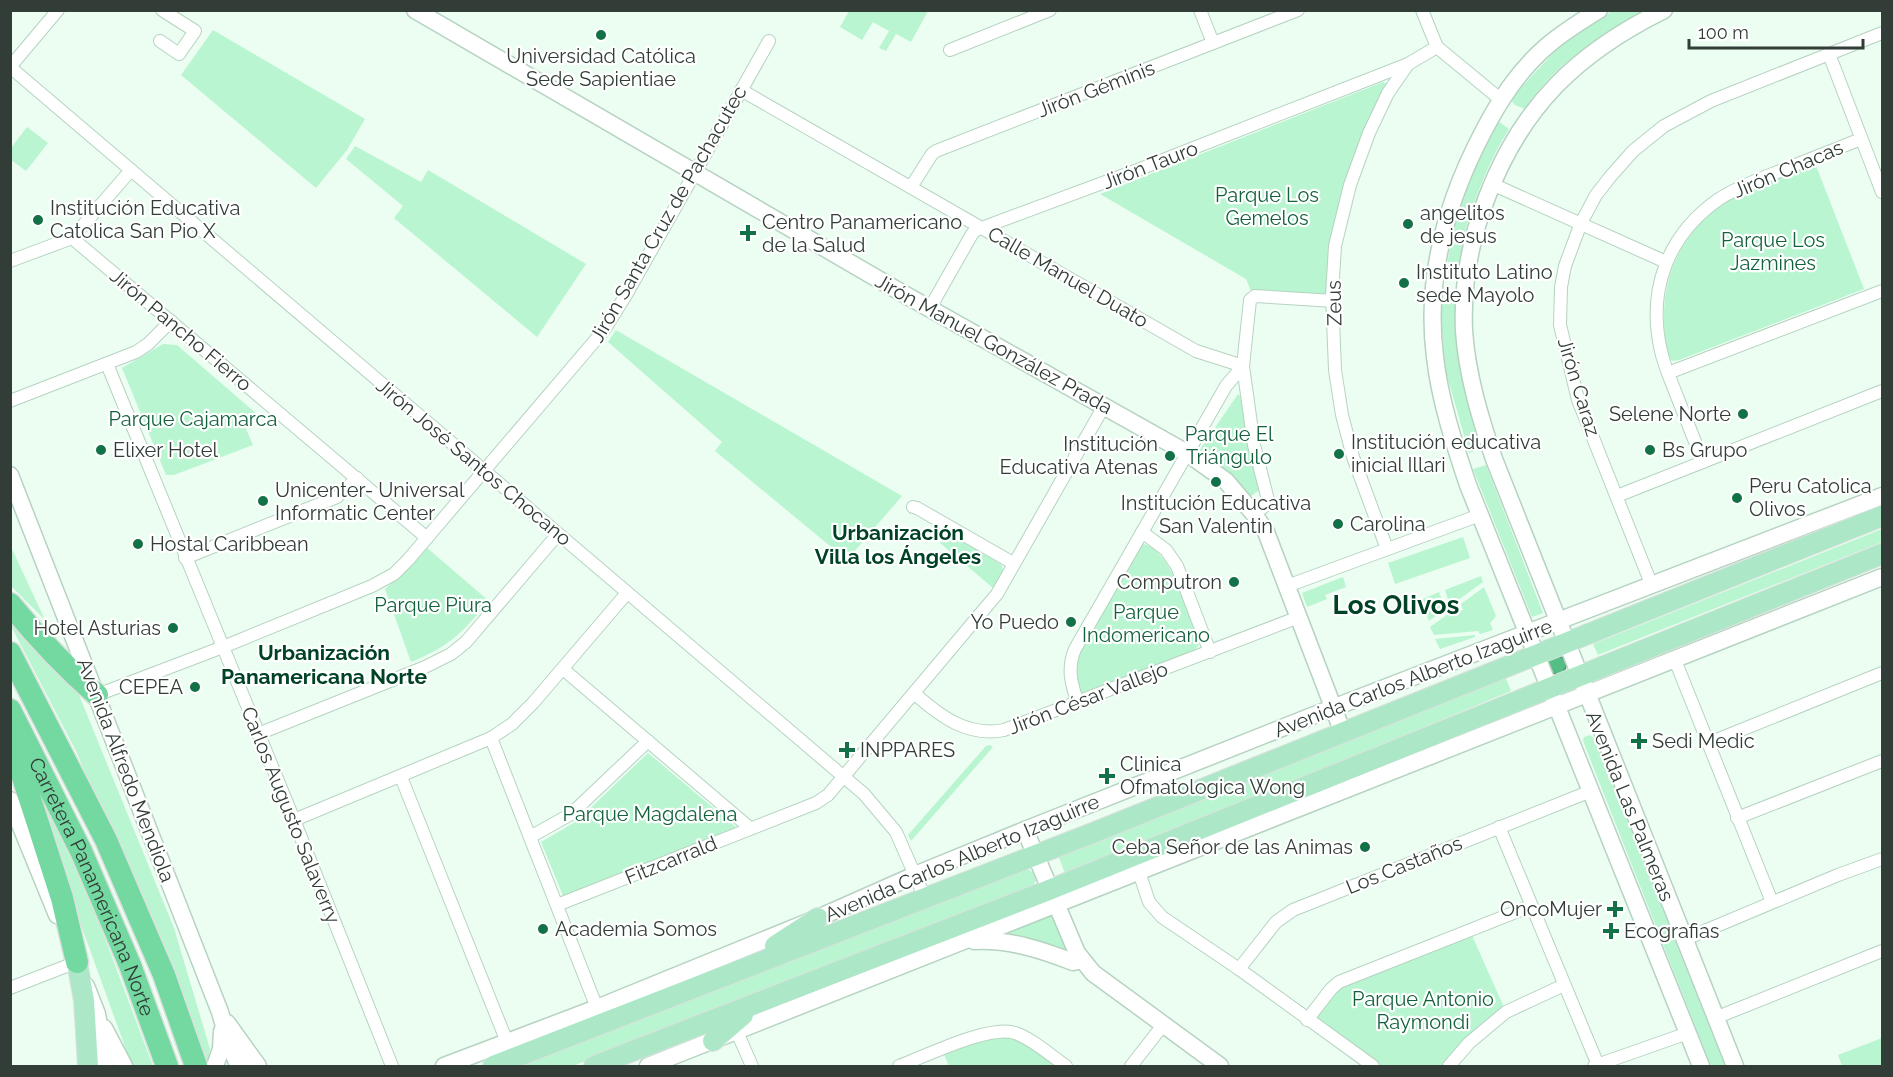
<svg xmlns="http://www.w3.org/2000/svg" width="1893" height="1077" font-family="Raleway,sans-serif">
<rect width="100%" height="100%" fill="#ecfef2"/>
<g fill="#b8f5d0">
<path d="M849 11V10L928 11 911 42 896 34 886 51 879 48 889 31 873 22 862 40 840 27Z"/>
<path d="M1612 11H1646C1598 37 1556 62 1525 109L1515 105 1510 99 1563 43Z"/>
<path d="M213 30 365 119 347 150 316 188 181 75Z"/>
<path d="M1383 82 1389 85 1374 113 1329 290 1324 294 1251 291 1246 279 1100 194Z"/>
<path d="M1498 121 1509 129C1490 159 1476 194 1466 228 1462 244 1461 263 1458 280L1445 278 1453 229 1474 168Z"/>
<path d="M27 127 48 143 26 171 11 160V148Z"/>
<path d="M355 146 421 182 428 170 586 264 537 337 394 218 403 206 346 159Z"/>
<path d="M1815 163 1864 289 1679 360 1673 361 1668 358C1655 293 1672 236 1730 199 1755 183 1787 174 1815 163Z"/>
<path d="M1442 300 1456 301C1455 357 1465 396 1481 449L1469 453 1446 372 1442 331Z"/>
<path d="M616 330 902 496 847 560 715 451 722 442 608 342Z"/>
<path d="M163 344 177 345 258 415 246 429 253 445 174 475H166L122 368Z"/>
<path d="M1238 394 1240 396 1261 489 1251 496 1228 471 1199 451Z"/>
<path d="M1486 465 1543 613 1532 617 1473 469Z"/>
<path d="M1882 529V542L1598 655 1593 644Z"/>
<path d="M949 533 1002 565 1003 571 993 588 940 543Z"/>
<path d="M1463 537 1470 558 1395 584 1388 563Z"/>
<path d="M1143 544C1170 548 1194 621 1199 645L1193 652 1083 694 1079 691C1075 674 1076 663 1082 646L1140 546Z"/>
<path d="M10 547H11L45 620 11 586Z"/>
<path d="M426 547 489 601C462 632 451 646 411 662L385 589 412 564Z"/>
<path d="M1481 576 1483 582 1450 606 1445 590Z"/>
<path d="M1343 577 1346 587 1325 595 1327 599 1307 607 1302 593Z"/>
<path d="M1484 587 1496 616 1490 623 1493 630 1480 634 1478 631 1434 635 1430 627 1458 607 1459 611 1463 610 1461 604Z"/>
<path d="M1439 592 1445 609 1429 621 1421 600Z"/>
<path d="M15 618 79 695 174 928 210 1049 207 1063 76 751 11 626 10 620Z"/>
<path d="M1475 635V637L1440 649 1435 639Z"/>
<path d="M1505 676 1511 691 1066 876 1058 855Z"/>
<path d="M1590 735 1595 739 1725 1066H1711L1583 741 1584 737Z"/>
<path d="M990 745 993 747 911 841 908 835 986 746Z"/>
<path d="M648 753 736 827 564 898 541 842 577 821Z"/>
<path d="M34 782 75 859 153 1066H132L30 784Z"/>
<path d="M1026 868 1034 873 1036 881 1031 888 573 1066H521Z"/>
<path d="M1051 913 1055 916 1071 956 987 935Z"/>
<path d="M1470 931 1506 1012 1449 1066H1373L1307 1020 1331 989Z"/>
<path d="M1007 1031 1066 1066H949L942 1050Z"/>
<path d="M1882 1038V1066H1842L1838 1055Z"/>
</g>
<circle fill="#55be86" stroke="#4a976e" stroke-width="1.5" cx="1557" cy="665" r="9"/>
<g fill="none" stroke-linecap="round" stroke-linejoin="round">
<g stroke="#b5d3c0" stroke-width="14">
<g id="street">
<path d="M58 10 10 67 864 794 896 832 925 898"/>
<path d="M1200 10 1213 43"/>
<path d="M1422 10 1437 47 1500 99"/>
<path d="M160 41 179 54 195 31 162 10"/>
<path d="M950 50 1050 10"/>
<path d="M1829 54 1882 192"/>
<path d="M741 90 1196 351 1243 366 1226 386 1075 649C1067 668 1071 684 1078 703"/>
<path d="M1492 184 1666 262"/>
<path d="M911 187 932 154 936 151 1298 10"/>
<path d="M72 238 427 538"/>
<path d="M10 261 72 238 131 170"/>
<path d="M930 308 972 234 976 230 1140 169 1408 64 1437 47"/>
<path d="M107 364 294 820 392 1066"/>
<path d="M1668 373 1882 291"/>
<path d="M10 401 136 352 148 344 171 321"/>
<path d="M1703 462C1694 439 1685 416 1676 394 1671 380 1664 366 1661 351 1647 291 1667 235 1719 199 1739 186 1763 178 1785 169 1811 159 1836 149 1861 139"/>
<path d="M1617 496 1882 391"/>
<path d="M913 507 917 508 1013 563"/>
<path d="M1254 514 1266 505 1268 500 1254 445 1243 366 1250 300 1255 296 1334 301"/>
<path d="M1142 532 1166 550 1177 566 1210 652"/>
<path d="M1387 549 1353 457 1342 415 1335 370 1332 295 1335 246 1350 185 1369 133 1388 93 1408 64"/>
<path d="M185 558 337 497 357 478"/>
<path d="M1287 586 1480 515"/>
<path d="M1652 586 1578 400 1560 325 1561 287 1565 266 1581 223 1596 195 1610 177 1633 151 1664 126 1711 101 1882 33"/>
<path d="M1675 660 1772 902"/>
<path d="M563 669 750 828"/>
<path d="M915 694C941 717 968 737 1004 730L1299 617"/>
<path d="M97 695 223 647 372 586 394 574 408 560 604 330 626 295 769 41"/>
<path d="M258 734 425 667 451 654 466 642 558 534"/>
<path d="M491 738 597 1008"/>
<path d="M1709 743 1882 673"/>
<path d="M401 777 507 1042"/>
<path d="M1737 818 1882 761"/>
<path d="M294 820 491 738 512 724 533 703 627 593"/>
<path d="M1499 827 1598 1065"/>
<path d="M530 837 571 814 648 741"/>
<path d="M1139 872 1149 902 1162 917 1239 969 1373 1066"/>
<path d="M557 905 816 803 828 795 997 594 1104 406"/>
<path d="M1683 940 1838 875 1882 859"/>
<path d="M1239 969 1276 922 1293 910 1591 791"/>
<path d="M10 988 77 962"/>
<path d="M1715 1018 1882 951"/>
<path d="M1307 1020 1331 989 1339 982 1531 906"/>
<path d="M737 1032 752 1066"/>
<path d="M899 1066C926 1056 990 1024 1015 1033 1033 1039 1051 1056 1066 1066"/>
<path d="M1131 1066 1163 1025"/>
<path d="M1449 1066 1469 1043 1506 1012 1564 985"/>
<path d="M1594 1066 1688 1033"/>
</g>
</g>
<g stroke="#b5d3c0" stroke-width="19">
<g id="secondary">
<path d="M415 10 902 293 1187 453 1226 481 1254 514 1266 532 1343 733"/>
<path d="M1599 10C1581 21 1563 32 1547 46 1518 71 1499 101 1482 134 1446 203 1425 278 1435 357 1440 401 1454 443 1468 485L1701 1066"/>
<path d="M1664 10C1577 53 1522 106 1487 197 1470 240 1462 284 1464 331 1467 375 1480 417 1494 459L1735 1066"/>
<path d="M10 475 220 1012 230 1047 239 1066"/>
<path d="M10 800 57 915"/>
<path d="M1025 830 1077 953 1093 973 1220 1066"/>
<path d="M974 941C1009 939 1042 950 1073 962L1078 961V955"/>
<path d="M86 986 97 1014 106 1066"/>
<path d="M227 1023 258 1066"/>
<path d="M104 1028 124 1066"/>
<path d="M215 1066 221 1049 222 1031"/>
<path d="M444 1066 597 1008 818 918 915 875 1025 830 1317 714 1882 496"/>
<path d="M648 1066 1882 577"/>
</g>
</g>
<g stroke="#dee0df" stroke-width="22">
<g id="primary">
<path d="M775 946 818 918"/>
<path d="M77 962 84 1001 88 1066"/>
<path d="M713 1041 743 1015"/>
<path d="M493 1066 1095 832 1882 516"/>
<path d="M594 1066 1049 890 1882 554"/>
</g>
</g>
<g stroke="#dee0df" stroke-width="25">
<g id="highway">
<path d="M10 604C37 637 65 667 97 695"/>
<path d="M10 653 106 840 164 975 196 1066"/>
<path id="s1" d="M10 710 81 851 130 965 167 1066"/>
<path d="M10 737 62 898 77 962"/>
</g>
</g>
<use href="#street" stroke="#fff" stroke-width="12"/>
<use href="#secondary" stroke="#fff" stroke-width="16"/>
<use href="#primary" stroke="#ace8c7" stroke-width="20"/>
<use href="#highway" stroke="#74d8a1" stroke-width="22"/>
</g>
<g fill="#137147" stroke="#fff" stroke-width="2">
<circle cx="601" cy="35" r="6"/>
<circle cx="38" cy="220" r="6"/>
<circle cx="1408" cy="224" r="6"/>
<path d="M745 224h6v6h6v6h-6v6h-6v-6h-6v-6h6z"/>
<circle cx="1404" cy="283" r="6"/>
<circle cx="1743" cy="414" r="6"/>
<circle cx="101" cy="450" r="6"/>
<circle cx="1650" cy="450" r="6"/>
<circle cx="1339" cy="454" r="6"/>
<circle cx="1170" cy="456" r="6"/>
<circle cx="1216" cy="482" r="6"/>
<circle cx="1737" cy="498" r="6"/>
<circle cx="263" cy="501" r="6"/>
<circle cx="1338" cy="524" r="6"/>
<circle cx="138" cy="544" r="6"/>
<circle cx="1234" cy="582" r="6"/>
<circle cx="1071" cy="622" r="6"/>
<circle cx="173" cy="628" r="6"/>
<circle cx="195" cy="687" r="6"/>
<path d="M1636 732h6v6h6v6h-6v6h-6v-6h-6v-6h6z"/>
<path d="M844 741h6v6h6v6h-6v6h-6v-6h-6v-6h6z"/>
<path d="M1104 767h6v6h6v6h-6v6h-6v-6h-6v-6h6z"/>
<circle cx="1365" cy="847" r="6"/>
<path d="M1612 900h6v6h6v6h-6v6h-6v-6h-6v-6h6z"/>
<circle cx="543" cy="929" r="6"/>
<path d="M1608 922h6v6h6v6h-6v6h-6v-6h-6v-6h6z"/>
</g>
<g text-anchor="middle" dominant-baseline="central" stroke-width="4.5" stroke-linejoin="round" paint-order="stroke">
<g font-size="20" fill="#313d36" stroke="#fff" text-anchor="start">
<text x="601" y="56" text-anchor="middle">Universidad Católica<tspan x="601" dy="23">Sede Sapientiae</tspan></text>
<text x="50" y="208">Institución Educativa<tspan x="50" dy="23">Catolica San Pio X</tspan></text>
<text x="1420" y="213">angelitos<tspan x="1420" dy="23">de jesus</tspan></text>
<text x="762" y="222">Centro Panamericano<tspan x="762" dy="23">de la Salud</tspan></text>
<text x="1416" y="272">Instituto Latino<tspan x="1416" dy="23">sede Mayolo</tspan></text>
<text x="1731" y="414" text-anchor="end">Selene Norte</text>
<text x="1351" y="442">Institución educativa<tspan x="1351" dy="23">inicial Illari</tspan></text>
<text x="1158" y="444" text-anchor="end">Institución<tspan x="1158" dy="23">Educativa Atenas</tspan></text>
<text x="113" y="450">Elixer Hotel</text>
<text x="1662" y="450">Bs Grupo</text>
<text x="1749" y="486">Peru Catolica<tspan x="1749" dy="23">Olivos</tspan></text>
<text x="275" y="490">Unicenter- Universal<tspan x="275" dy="23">Informatic Center</tspan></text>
<text x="1216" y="503" text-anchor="middle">Institución Educativa<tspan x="1216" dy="23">San Valentin</tspan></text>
<text x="1350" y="524">Carolina</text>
<text x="150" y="544">Hostal Caribbean</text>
<text x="1222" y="582" text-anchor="end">Computron</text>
<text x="1059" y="622" text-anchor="end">Yo Puedo</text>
<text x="161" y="628" text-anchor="end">Hotel Asturias</text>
<text x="183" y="687" text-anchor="end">CEPEA</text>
<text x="1652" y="741">Sedi Medic</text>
<text x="860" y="750">INPPARES</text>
<text x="1120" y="764">Clinica<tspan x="1120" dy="23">Ofmatologica Wong</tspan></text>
<text x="1353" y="847" text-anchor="end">Ceba Señor de las Animas</text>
<text x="1602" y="909" text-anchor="end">OncoMujer</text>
<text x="555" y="929">Academia Somos</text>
<text x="1624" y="931">Ecografias</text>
</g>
<g font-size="20" fill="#313d36" stroke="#fff">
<text transform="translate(1096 89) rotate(-21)">Jirón Géminis</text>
<text transform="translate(1150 165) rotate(-21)">Jirón Tauro</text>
<text transform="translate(1788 169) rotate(-23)">Jirón Chacas</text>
<text transform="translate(668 214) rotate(-60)">Jirón Santa Cruz de Pachacutec</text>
<text transform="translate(1068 277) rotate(30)">Calle Manuel Duato</text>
<text transform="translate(1334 303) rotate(-91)">Zeus</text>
<text transform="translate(181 330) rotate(40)">Jirón Pancho Fierro</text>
<text transform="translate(994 344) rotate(29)">Jirón Manuel González Prada</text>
<text transform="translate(1579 387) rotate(73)">Jirón Caraz</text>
<text transform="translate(474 462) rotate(40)">Jirón José Santos Chocano</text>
<text transform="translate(1413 678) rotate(-21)">Avenida Carlos Alberto Izaguirre</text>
<text transform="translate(1088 698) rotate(-21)">Jirón César Vallejo</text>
<text transform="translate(126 770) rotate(69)">Avenida Alfredo Mendiola</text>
<text transform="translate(1630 806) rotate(68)">Avenida Las Palmeras</text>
<text transform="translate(291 815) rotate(68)">Carlos Augusto Salaverry</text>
<text transform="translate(962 858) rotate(-23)">Avenida Carlos Alberto Izaguirre</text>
<text transform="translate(671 860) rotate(-22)">Fitzcarrald</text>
<text transform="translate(1404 865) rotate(-22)">Los Castaños</text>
<text stroke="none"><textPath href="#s1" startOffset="195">Carretera Panamericana Norte</textPath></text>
</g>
<g font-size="20" fill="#13623d" stroke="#fff">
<text x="1267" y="195">Parque Los<tspan x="1267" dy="23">Gemelos</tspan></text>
<text x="1773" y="240">Parque Los<tspan x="1773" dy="23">Jazmines</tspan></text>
<text x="193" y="419">Parque Cajamarca</text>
<text x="1229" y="434">Parque El<tspan x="1229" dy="23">Triángulo</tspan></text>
<text x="433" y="605">Parque Piura</text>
<text x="1146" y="612">Parque<tspan x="1146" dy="23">Indomericano</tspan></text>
<text x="650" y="814">Parque Magdalena</text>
<text x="1423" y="999">Parque Antonio<tspan x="1423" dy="23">Raymondi</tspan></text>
</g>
<g font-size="21" font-weight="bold" fill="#004225" stroke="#fff">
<text x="898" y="532">Urbanización<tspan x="898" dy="24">Villa los Ángeles</tspan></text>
<text x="324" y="652">Urbanización<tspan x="324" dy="24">Panamericana Norte</tspan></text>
</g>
<g font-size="26" font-weight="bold" fill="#004225" stroke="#fff">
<text x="1396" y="605">Los Olivos</text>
</g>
</g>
<rect width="1893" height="1077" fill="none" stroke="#313d36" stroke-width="24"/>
<path d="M1689 39v9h174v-9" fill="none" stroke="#313d36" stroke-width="3"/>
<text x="1698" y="39" font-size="18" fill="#313d36" stroke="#ffffff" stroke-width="4.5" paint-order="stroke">100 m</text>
</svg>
